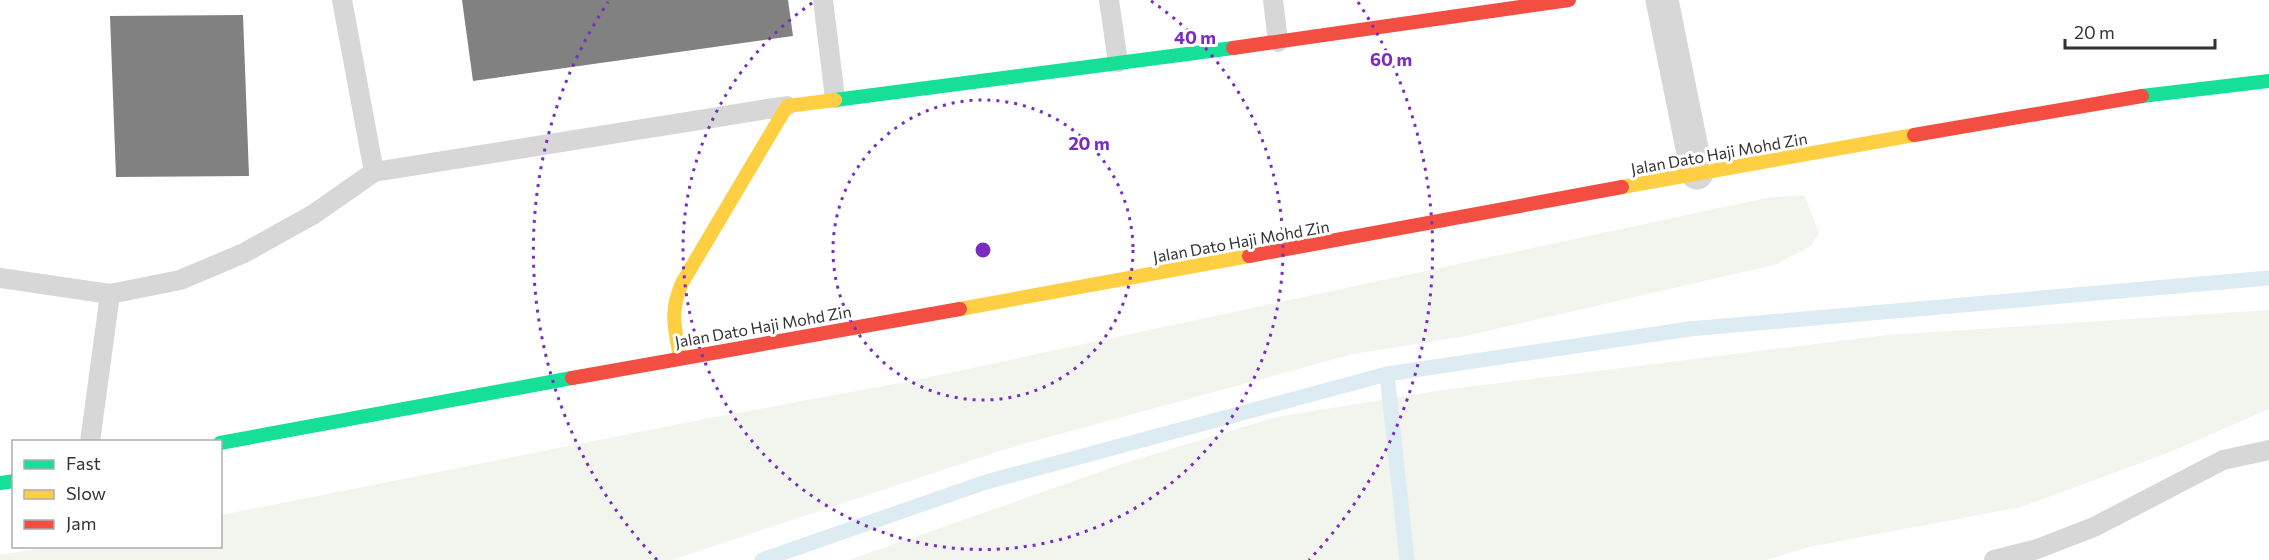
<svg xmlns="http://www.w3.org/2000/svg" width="2269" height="560" font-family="Commissioner,sans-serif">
<rect width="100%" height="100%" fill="#fff"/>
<g fill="#f1f5ed">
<path d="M1804 195 1819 233 1811 246 1774 265 1461 337 1353 354 1009 448 672 560H0V555L54 546H220L221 515 710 418 916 380 1771 197Z"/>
<path d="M2269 310V409L2168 453 2021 507 1809 547 1767 560H849L1128 462 1276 417 1443 390 1887 335Z"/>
</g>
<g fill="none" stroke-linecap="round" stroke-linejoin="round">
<g stroke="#ddebf3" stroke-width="15">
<path d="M1387 374 1407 560"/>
<path d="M762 560 986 482 1387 374 1689 329 2269 278"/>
</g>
</g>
<g fill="#818181">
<path d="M462 0H788L793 36 473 81Z"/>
<path d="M243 15 249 176 116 177 110 16Z"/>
</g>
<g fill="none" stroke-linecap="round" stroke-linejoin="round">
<g stroke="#d7d7d7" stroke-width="20">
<path d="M342 0 374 172"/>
<path d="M823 0 835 98"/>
<path d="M1109 0 1118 62"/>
<path d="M1273 0 1278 42"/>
<path d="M0 278 110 294 180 280 244 253 314 214 374 172 787 106"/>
<path d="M90 442 110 294"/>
<path d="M1994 560 2037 549 2094 527 2223 460 2269 450"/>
</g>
<path stroke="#d7d7d7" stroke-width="33" d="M1662 0 1697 173"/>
<g stroke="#16e098" stroke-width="14">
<path d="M2142 96 2269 81"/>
<path d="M835 100 1233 48"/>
<path d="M220 443 572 378"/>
<path d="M0 483 14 481"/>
</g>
<g stroke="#ffcf43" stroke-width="14">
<path d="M1622 187 1914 135"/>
<path d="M960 309 1249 256"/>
<path d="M680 358C675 326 669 314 682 283L787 106 835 100"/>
</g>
<g stroke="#f24e42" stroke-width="14">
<path d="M1233 48 1569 0"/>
<path d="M1914 135 2142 96"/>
<path d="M1249 256 1622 187"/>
<path d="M572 378 960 309"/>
</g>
</g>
<g fill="none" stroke="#7b2cbf" stroke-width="3" stroke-dasharray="3 6">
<circle cx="983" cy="250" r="150"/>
<path d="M1151 1A300 300 0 1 1 815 1"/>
<path d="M657 560A450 450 0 0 1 608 2M1358 2A450 450 0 0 1 1309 560"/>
</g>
<g text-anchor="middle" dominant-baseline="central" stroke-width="6" stroke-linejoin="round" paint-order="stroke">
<g font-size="16" fill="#333" stroke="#fff">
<text transform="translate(1719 153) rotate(-10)">Jalan Dato Haji Mohd Zin</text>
<text transform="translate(1241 241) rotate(-10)">Jalan Dato Haji Mohd Zin</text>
<text transform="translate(763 326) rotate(-10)">Jalan Dato Haji Mohd Zin</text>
</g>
</g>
<circle cx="983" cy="250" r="9" fill="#7b2cbf" stroke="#fff" stroke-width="3"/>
<g font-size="18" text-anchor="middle" font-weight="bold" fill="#7b2cbf" stroke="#fff" stroke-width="6" stroke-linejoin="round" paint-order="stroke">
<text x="1195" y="44">40 m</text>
<text x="1391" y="66">60 m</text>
<text x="1089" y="150">20 m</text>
</g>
<rect x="12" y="440" width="210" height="108" fill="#ffffff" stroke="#adadad" stroke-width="1.5"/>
<rect x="24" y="460" width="30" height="9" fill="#16e098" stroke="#adadad" stroke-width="1.5"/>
<text x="66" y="470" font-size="18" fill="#333333">Fast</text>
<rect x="24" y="490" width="30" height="9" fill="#ffcf43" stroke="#adadad" stroke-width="1.5"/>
<text x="66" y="500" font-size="18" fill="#333333">Slow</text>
<rect x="24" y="520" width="30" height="9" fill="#f24e42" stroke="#adadad" stroke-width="1.5"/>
<text x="66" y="530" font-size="18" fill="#333333">Jam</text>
<path d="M2065 39v9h150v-9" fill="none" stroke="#333333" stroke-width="3"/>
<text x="2074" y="39" font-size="18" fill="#333333" stroke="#ffffff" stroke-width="4.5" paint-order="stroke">20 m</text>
</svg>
